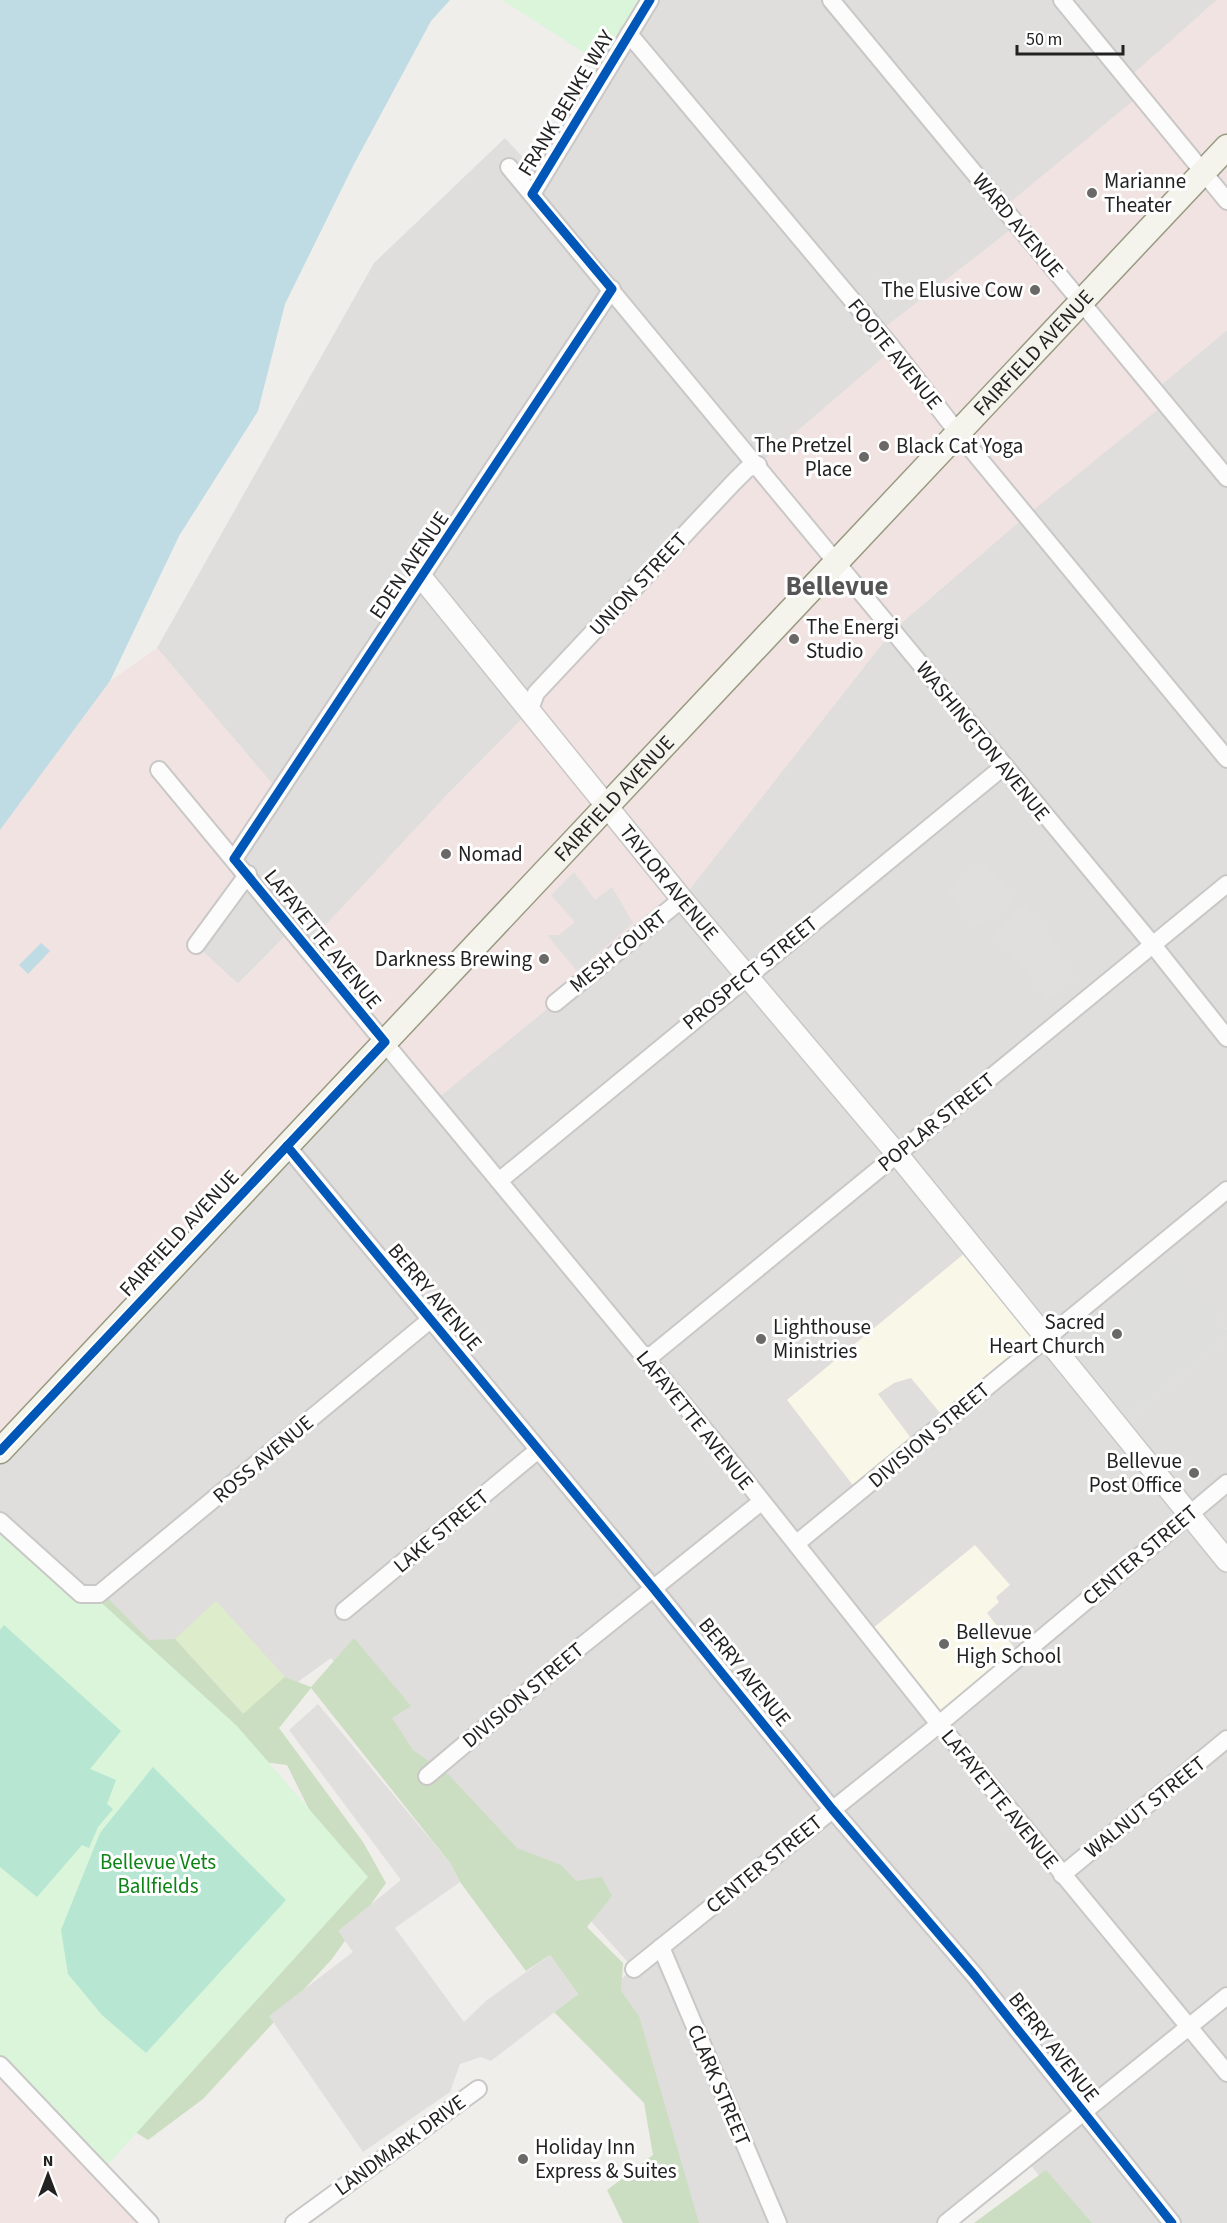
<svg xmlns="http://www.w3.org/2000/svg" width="1227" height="2223" font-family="'Source Sans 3',sans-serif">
<rect width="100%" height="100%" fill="#f0eeeb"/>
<g fill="#dfdedc">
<path d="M650 0H1217L1194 20 1139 95 1017 225 879 332 893 349 758 465 529 712 445 797 307 946 292 929 238 984 196 945 234 859 279 792 157 648 374 263 505 138 541 177Z"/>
<path d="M1227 330V1329L1168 1258 1118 1427 1227 1337V2223H1076L1026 2159 946 2223H690L613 1985 634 1969 552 1878 427 1776 331 1658 237 1726 0 1521V1451L385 1042 434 1101 682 899 892 631 1026 516 1155 390Z"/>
</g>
<g fill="#f1e3e1">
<path d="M1217 0H1227V330L1155 390 1166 403 1026 516 892 631 682 899 434 1101 385 1042 0 1451V830L110 681 157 648 279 792 234 859 248 874 196 945 238 984 293 929 307 945 445 797 529 712 758 465 893 349 879 332 1017 225 1003 208 1139 96 1127 79Z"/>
<path d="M0 2065 150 2223H0Z"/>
</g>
<g fill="#f8f7e8">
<path d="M971 1248 1045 1339 946 1420 911 1378 894 1383 878 1394 916 1445 859 1493 787 1400Z"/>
<path d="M975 1545 1010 1585 996 1597 999 1602 987 1613 1020 1655 939 1724 867 1633Z"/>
</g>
<path fill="#dededc" d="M1169 1258 1227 1329V1337L1118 1427 1055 1351Z"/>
<path fill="#ddeccb" d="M216 1601 285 1677 244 1714 175 1639Z"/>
<g fill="#cbdec1">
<path d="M107 1597 149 1640 175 1639 243 1714 285 1677 311 1687 354 1638 411 1706 392 1718 413 1750 449 1775 517 1848 561 1865 576 1881 602 1877 612 1896 587 1927 623 1963 621 1991 639 2016 699 2223H623L607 2190 653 2155 644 2103 554 2012 578 1994 550 1955 526 1971 460 1882 450 1863 311 1688 279 1728 363 1842 386 1883 332 1959 262 2035 203 2099 148 2140 58 2084 0 1941 338 1868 287 1765 233 1758 83 1604Z"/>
<path d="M1046 2170 1092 2223H974Z"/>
</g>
<g fill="#daf5da">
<path d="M502 0H650L608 68Z"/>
<path d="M0 1521 94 1596 237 1726 368 1877 102 2171 0 2065Z"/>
</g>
<g fill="#b7e6d2">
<path d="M4 1625 121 1731 90 1769 116 1780 107 1804 113 1809 98 1827 89 1848 82 1845 37 1897 0 1867V1630Z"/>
<path d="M153 1767 286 1900 146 2053 102 2015 68 1974 61 1930 100 1833Z"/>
</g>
<g fill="#e0dfde">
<path d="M984 861 1014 898 977 928 947 892Z"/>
<path d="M574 872 595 900 612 887 633 923 577 971 547 935H559L575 922 551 895Z"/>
<path d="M1024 905 1064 951 1058 956 1076 977 1048 999 993 932Z"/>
<path d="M318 1704 450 1863 460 1882 395 1928 464 2022 487 2000 550 1955 578 1994 491 2061 481 2057 460 2064 450 2092 363 2152 269 2016 353 1952 338 1931 401 1880 289 1730Z"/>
</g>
<g fill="#bfdbe3">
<path d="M0 0H450L431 21 353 166 285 304 258 411 179 536 110 681 0 830Z"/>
<path d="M41 943 50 951 28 974 19 965Z"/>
</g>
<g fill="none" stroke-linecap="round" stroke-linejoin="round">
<g stroke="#c9c8c7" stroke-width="20">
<g id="minor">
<path d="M831 0 1227 478"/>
<path d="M1062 0 1227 201"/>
<path d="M629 34 893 349 958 433 1227 759"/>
<path d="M509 167 1153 945 1227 1038"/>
<path d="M532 194 650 0"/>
<path d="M529 712 536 693 733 483 747 469 758 465"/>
<path d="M159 770 723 1452 939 1724 1227 2073"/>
<path d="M234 859 612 289"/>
<path d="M196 945 248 874"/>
<path d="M555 1003 682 899"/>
<path d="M287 1146 653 1588 832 1809 975 1976 1172 2223"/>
<path d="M499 1181 1003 767"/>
<path d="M646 1360 1227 884"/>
<path d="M0 1521 81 1594H99L430 1320"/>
<path d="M797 1543 1227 1190"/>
<path d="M344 1611 538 1450"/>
<path d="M427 1776 584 1644 761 1502"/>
<path d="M1062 1875 1227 1739"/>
<path d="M661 1947 778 2223"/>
<path d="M634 1969 932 1730 1227 1483"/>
<path d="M0 2065 150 2223"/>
<path d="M294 2223 478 2089"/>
<path d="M946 2223 1227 1996"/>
</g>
</g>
<g stroke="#c9c8c7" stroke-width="24">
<g id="tertiary">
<path id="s1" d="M422 578 682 899 897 1154 1227 1561"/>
</g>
</g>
<g stroke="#999a82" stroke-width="27">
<g id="secondary">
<path id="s2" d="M0 1451 1227 147"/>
</g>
</g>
<use href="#minor" stroke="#fdfcfc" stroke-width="16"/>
<use href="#tertiary" stroke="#fdfcfc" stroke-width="21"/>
<use href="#secondary" stroke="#f4f4ed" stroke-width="24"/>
<g stroke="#fff" stroke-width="13">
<g id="cycleway">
<path d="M287 1146 653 1588 832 1809 975 1976 1172 2223"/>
<path d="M0 1451 385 1042 234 859 612 289 532 194 650 0"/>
</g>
</g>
<use href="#cycleway" stroke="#0057b8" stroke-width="9"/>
</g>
<g fill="#6a6968" stroke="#fff" stroke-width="2">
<circle cx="1092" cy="193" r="6"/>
<circle cx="1035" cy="290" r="6"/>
<circle cx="884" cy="446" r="6"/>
<circle cx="864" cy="457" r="6"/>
<circle cx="794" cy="639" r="6"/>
<circle cx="446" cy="854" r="6"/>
<circle cx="544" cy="959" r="6"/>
<circle cx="1117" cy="1334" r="6"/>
<circle cx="761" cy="1339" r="6"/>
<circle cx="1194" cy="1473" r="6"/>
<circle cx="944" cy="1644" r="6"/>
<circle cx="523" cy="2159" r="6"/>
</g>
<g text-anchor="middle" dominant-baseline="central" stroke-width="6" stroke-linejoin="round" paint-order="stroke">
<g font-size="21" fill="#222" stroke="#fff">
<text transform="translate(566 103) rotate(-59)">FRANK BENKE WAY</text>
<text transform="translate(1018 225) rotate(50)">WARD AVENUE</text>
<text transform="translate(895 354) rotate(51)">FOOTE AVENUE</text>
<text stroke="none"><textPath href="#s2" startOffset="1508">FAIRFIELD AVENUE</textPath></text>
<text transform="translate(409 565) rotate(-56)">EDEN AVENUE</text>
<text transform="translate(638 584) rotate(-47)">UNION STREET</text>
<text transform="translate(983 741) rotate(51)">WASHINGTON AVENUE</text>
<text stroke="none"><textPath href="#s2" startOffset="896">FAIRFIELD AVENUE</textPath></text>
<text stroke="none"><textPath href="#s1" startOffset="392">TAYLOR AVENUE</textPath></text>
<text transform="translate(323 939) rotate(51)">LAFAYETTE AVENUE</text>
<text transform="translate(618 951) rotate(-39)">MESH COURT</text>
<text transform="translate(750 973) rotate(-39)">PROSPECT STREET</text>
<text transform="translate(936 1122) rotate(-39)">POPLAR STREET</text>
<text transform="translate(179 1233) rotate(-47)">FAIRFIELD AVENUE</text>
<text transform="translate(435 1297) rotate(50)">BERRY AVENUE</text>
<text transform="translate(695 1420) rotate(51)">LAFAYETTE AVENUE</text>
<text transform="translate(929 1435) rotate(-40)">DIVISION STREET</text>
<text transform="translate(263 1459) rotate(-40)">ROSS AVENUE</text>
<text transform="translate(441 1531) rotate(-40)">LAKE STREET</text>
<text transform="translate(1140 1555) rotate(-40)">CENTER STREET</text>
<text transform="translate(745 1672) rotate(51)">BERRY AVENUE</text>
<text transform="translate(523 1695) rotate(-40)">DIVISION STREET</text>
<text transform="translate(1000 1799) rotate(51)">LAFAYETTE AVENUE</text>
<text transform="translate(1145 1807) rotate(-39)">WALNUT STREET</text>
<text transform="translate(764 1864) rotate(-39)">CENTER STREET</text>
<text transform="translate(1054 2047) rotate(52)">BERRY AVENUE</text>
<text transform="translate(719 2085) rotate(67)">CLARK STREET</text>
<text transform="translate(400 2145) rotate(-36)">LANDMARK DRIVE</text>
</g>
<g font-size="21" fill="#222" stroke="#fff" text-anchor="start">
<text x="1104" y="181">Marianne<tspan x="1104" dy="24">Theater</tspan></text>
<text x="1023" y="290" text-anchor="end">The Elusive Cow</text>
<text x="852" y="445" text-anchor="end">The Pretzel<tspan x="852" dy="24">Place</tspan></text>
<text x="896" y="446">Black Cat Yoga</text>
<text x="806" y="627">The Energi<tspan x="806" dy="24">Studio</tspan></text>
<text x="458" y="854">Nomad</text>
<text x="532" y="959" text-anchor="end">Darkness Brewing</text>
<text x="1105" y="1322" text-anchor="end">Sacred<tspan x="1105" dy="24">Heart Church</tspan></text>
<text x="773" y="1327">Lighthouse<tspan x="773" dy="24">Ministries</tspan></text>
<text x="1182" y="1461" text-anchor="end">Bellevue<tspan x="1182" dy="24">Post Office</tspan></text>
<text x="956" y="1632">Bellevue<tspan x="956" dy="24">High School</tspan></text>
<text x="535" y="2147">Holiday Inn<tspan x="535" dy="24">Express &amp; Suites</tspan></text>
</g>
<g font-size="21" fill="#0c8416" stroke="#fff">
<text x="158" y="1862">Bellevue Vets<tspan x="158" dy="24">Ballfields</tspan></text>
</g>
<g font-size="27" font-weight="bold" fill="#555" stroke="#fff">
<text x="837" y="586">Bellevue</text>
</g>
</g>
<g transform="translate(48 2175)" stroke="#ffffff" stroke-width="4.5" paint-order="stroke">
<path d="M0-4.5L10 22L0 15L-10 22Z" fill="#222222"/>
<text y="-9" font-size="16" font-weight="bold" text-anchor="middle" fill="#222222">N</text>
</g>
<path d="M1017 45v9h106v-9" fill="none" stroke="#222222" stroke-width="3"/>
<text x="1026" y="45" font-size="18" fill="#222222" stroke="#ffffff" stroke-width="4.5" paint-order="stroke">50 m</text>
</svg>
